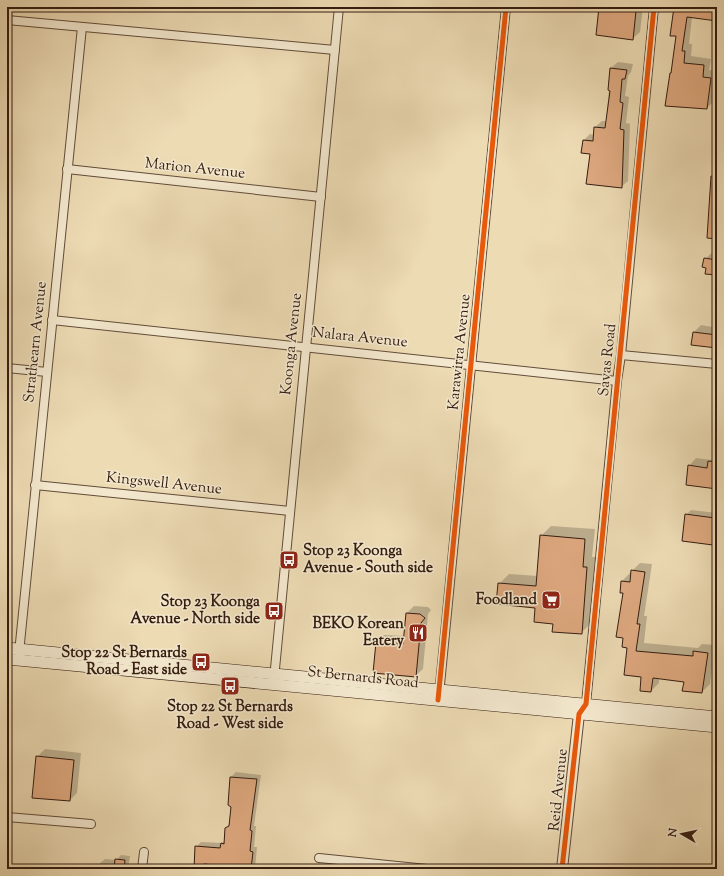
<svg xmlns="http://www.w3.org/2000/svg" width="724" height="876" font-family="'Sorts Mill Goudy',serif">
<rect width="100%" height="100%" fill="#eddbb4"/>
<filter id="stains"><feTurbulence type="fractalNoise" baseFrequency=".005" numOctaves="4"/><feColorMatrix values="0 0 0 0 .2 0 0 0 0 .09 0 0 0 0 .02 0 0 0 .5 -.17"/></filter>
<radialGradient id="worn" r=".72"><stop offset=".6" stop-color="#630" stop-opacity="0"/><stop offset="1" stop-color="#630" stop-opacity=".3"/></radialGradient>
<g fill="#0003">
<path d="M567 7H589L587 9Z"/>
<path d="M600 7H643L640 32 632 39 597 34Z"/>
<path d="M675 7H717V20L692 17 689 44H692L691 56 711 59 709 70 717 71 714 101 707 108 670 74 673 71 677 36Z"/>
<path d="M618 62 633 64 631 72 628 76 625 96 629 97 626 123 630 124 628 181 621 187 591 153 584 140 590 134 595 135V127L602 121H606L611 68Z"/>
<path d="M717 180V347L694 332 701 325 712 327 716 274 707 267 705 259 713 252Z"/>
<path d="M717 385V404L712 403 714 389Z"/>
<path d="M716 454H717V488L689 466 696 458 711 460Z"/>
<path d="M691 510 717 513V540L713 544 686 515Z"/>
<path d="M551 526 595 529 592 557H597L591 623 581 633 554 623 536 607 499 584 509 574 538 576 541 536Z"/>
<path d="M640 563 652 564 644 616H647L644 643 698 648 702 644 715 645 710 684 702 692 684 690 685 681 659 678V683L651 691 642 676 624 637V592H621L622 581Z"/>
<path d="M414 606 428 607 431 610 428 614 423 669 415 676 377 642 384 635 405 636 407 613Z"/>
<path d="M45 749 81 753 77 793 70 800 37 757Z"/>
<path d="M236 772 261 775 254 826H256L254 847H257L255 869 216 867 215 869H193L195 867 196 847 201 842 222 843 225 841 226 828 230 824 232 807 229 804 231 777Z"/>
<path d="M121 855 130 856 128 869H100V863L105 859 116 860Z"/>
</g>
<g fill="#dfa980" stroke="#341c10">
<path d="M599 7 636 11 633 40 596 35Z"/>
<path d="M674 7H717V21L687 17 682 51H685L684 63 704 65 703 77 711 78 707 109 665 106 670 73H671L676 36H670Z"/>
<path d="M610 68 627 70 625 79H622L620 102 623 103 620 129 624 130 622 188 586 184 590 154 581 153 583 140 593 141 594 127 605 128 610 91 608 90Z"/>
<path d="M711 176 717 177V239L707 238Z"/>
<path d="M704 258 717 260V275L705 274 706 268 702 267Z"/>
<path d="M693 332 717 335V348L691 345Z"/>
<path d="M708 461 717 462V489L686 485 688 465 707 468Z"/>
<path d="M685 514 715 518 713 545 682 541Z"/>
<path d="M540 535 585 539 583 567H587L582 634 552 632 553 624 534 622 535 608 496 604 498 583 536 586Z"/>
<path d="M631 570 645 572 637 624H640L636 651 693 656V651L708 653 702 693 682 691 684 682 653 678 651 692 640 691 641 677 624 675 627 648 622 647 623 638 616 637 623 593H620L621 581 630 582Z"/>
<path d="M406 613 420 614 425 618 421 623 416 677 373 673 376 642 403 644Z"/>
<path d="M36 756 74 760 70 801 32 798Z"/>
<path d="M230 777 257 779 250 830 252 831 250 851 253 852 251 869H224V866L204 864 203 869H194L195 846 220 848 221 843 224 844 225 828 229 826 231 807 228 805Z"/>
<path d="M115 859 125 860 124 869H114Z"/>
</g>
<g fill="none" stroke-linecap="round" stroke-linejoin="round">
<g stroke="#624c39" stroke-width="10">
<g id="minor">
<path d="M7 20 335 50"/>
<path d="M67 169 321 197"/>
<path d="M52 320 617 381"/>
<path d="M621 355 717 364"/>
<path d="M7 368 47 372"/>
<path d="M35 485 290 511"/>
<path d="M19 653 82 27"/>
<path d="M274 679 339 7"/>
<path d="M439 695 506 7"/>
<path d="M583 708 586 704 617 381 621 355 654 7"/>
<path d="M716 722 717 708"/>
<path d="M7 817 91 824"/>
<path d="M319 858 427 869"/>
<path d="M142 869 144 852"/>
</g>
</g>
<g stroke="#624c39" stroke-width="12">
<path id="tertiary" d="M562 869 579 714"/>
</g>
<g stroke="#341c10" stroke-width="12">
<g id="secondary">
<path d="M7 648 717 717"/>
<path d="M7 659 717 727"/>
</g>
</g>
<use href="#minor" stroke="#f3e8ce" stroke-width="8"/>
<use href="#tertiary" stroke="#f3e8ce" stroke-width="10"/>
<use href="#secondary" stroke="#f3e8ce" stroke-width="11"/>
<g stroke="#f3e8ce" stroke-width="8">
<g id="cycleway">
<path d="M438 700 506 7"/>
<path d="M562 869 579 714 586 704 654 7"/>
</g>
</g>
<use href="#cycleway" stroke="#e8590c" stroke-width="5"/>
</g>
<defs>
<g id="bus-square" transform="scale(1)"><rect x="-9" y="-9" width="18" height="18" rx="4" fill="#8f2418" stroke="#f3e8ce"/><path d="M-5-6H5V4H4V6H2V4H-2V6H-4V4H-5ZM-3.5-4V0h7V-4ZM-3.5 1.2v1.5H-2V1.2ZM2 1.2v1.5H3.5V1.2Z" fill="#fff"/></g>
<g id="supermarket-square" transform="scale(1)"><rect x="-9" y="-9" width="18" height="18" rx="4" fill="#8f2418" stroke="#f3e8ce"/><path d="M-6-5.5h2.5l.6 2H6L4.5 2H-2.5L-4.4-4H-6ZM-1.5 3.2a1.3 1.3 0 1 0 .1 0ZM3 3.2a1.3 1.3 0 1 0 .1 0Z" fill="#fff"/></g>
<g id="restaurant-square" transform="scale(1)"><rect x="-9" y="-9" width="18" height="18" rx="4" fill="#8f2418" stroke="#f3e8ce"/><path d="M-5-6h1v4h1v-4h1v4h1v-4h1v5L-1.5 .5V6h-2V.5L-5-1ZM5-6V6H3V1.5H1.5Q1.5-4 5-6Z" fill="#fff"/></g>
</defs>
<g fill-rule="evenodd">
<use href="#bus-square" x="289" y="560"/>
<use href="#supermarket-square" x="551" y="600"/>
<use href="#bus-square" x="274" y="611"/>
<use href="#restaurant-square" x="418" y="633"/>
<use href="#bus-square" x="201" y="662"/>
<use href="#bus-square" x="230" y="686"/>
</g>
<g text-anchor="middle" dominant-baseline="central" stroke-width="3" stroke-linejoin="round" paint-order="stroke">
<g font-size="15" fill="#341c10" stroke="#f3e8ce">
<text transform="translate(195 169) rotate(6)">Marion Avenue</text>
<text transform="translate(360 338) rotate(6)">Nalara Avenue</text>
<text transform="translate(36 342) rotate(-84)">Strathearn Avenue</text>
<text transform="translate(292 344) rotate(-84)">Koonga Avenue</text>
<text transform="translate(460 352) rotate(-84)">Karawirra Avenue</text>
<text transform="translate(608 360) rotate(-84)">Savas Road</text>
<text transform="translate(164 484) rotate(6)">Kingswell Avenue</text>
<text transform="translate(363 678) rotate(6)">St Bernards Road</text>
<text transform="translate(559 790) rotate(-84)">Reid Avenue</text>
</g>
<g font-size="15" font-weight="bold" fill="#341c10" stroke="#f3e8ce" text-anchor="end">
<text x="303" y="551" text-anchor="start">Stop 23 Koonga<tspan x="303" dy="17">Avenue - South side</tspan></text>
<text x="537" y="600">Foodland</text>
<text x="260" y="602">Stop 23 Koonga<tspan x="260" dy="17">Avenue - North side</tspan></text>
<text x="404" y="624">BEKO Korean<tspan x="404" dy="17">Eatery</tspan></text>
<text x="187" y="653">Stop 22 St Bernards<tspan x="187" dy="17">Road - East side</tspan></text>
<text x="230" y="707" text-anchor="middle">Stop 22 St Bernards<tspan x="230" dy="17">Road - West side</tspan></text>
</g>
</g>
<rect width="724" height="876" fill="none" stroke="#eddbb4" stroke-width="24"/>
<rect x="8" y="8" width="708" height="860" fill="none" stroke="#341c10" stroke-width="2"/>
<rect x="12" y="12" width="700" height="852" fill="none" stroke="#341c10"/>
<g transform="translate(682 834) rotate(279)" stroke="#f3e8ce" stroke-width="3" paint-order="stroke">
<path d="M0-3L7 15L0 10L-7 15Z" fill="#341c10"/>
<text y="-6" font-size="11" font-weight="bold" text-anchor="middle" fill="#341c10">N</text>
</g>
<rect width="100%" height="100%" filter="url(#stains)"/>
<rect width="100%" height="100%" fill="url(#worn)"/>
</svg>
